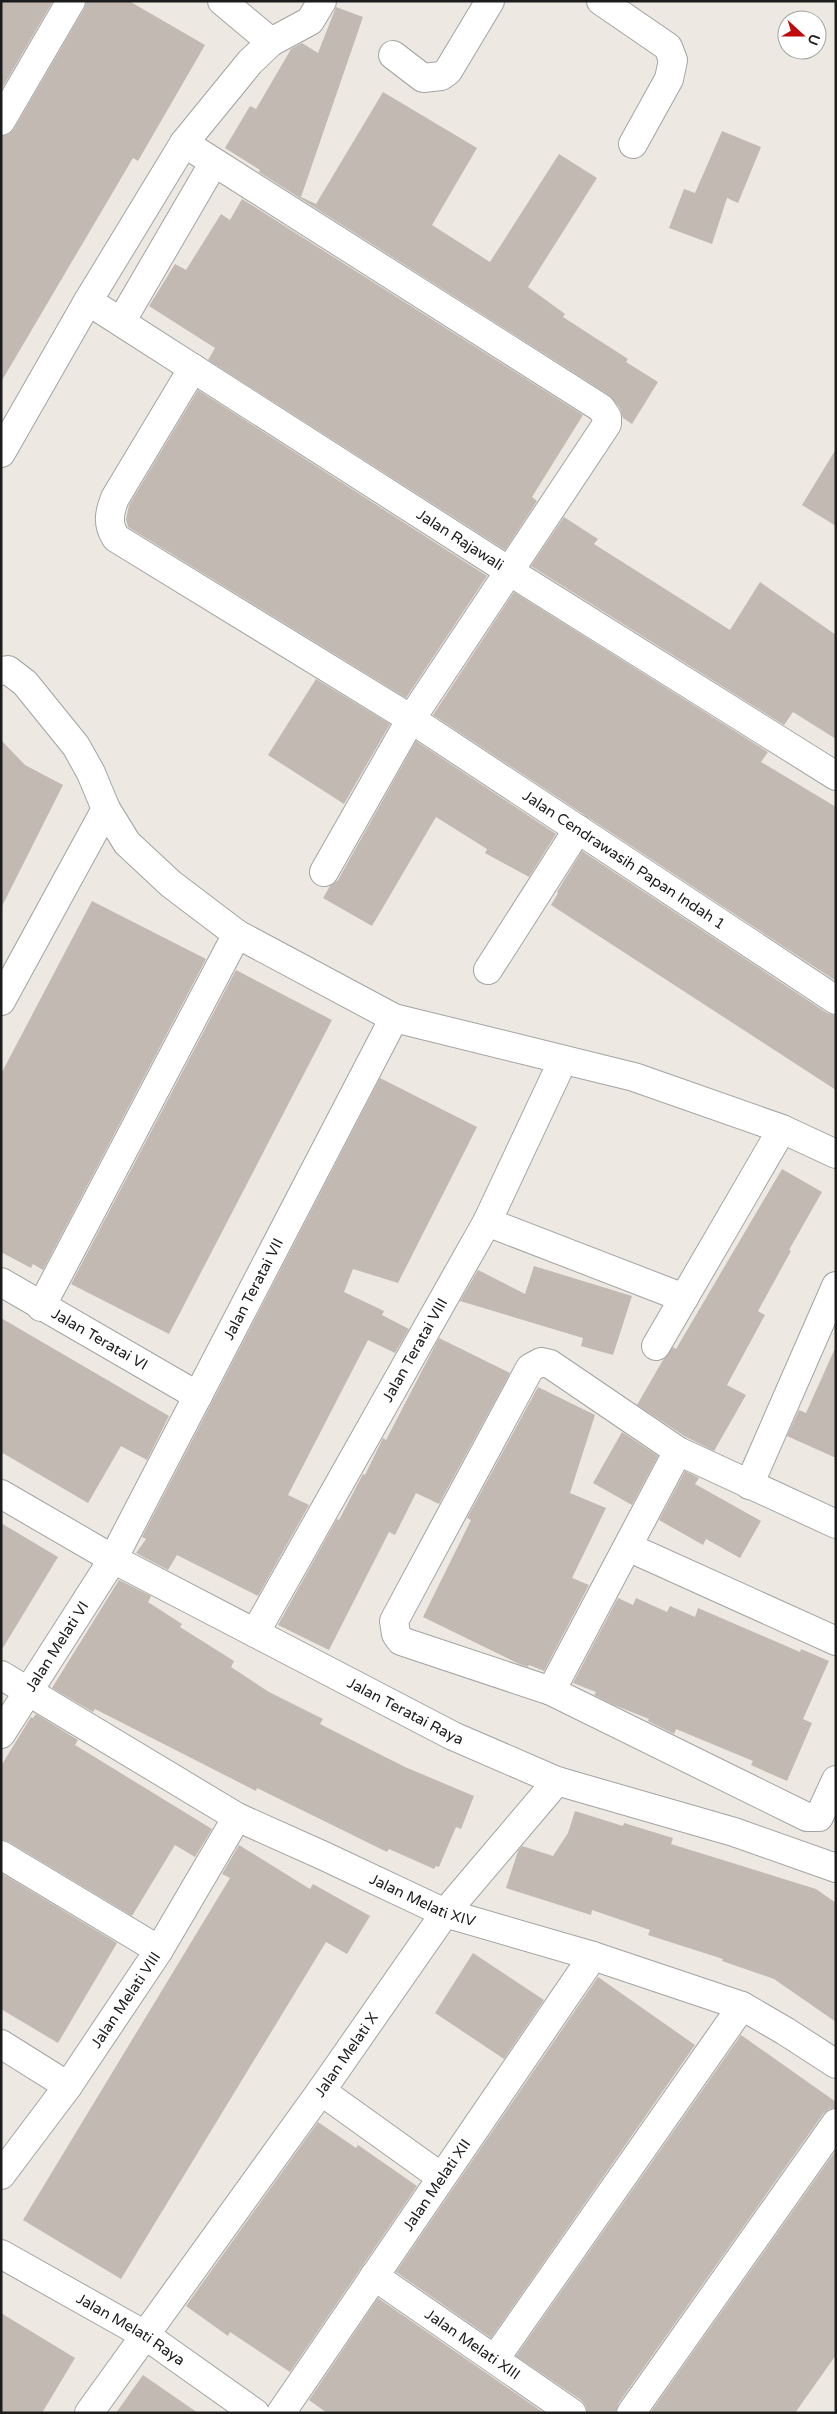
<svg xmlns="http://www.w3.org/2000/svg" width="837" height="2414" font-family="'Varela Round',sans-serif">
<rect width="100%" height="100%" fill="#ede9e2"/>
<g fill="#c1b9b2">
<path d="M1 1H53L1 90Z"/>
<path d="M87 1H129L205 45 138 161 133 158 1 382V137L9 134 14 129 84 9Z"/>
<path d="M336 7 363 17 301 197 316 204 383 92 477 148 432 225 490 262 559 154 597 178 528 287 565 314 563 317 628 359 626 362 658 382 632 424 623 418 620 408 609 395 259 172 260 170 225 148 250 106 256 109 291 49 302 43 318 53Z"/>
<path d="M722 131 761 147 738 203 727 198 712 244 669 228 684 189 695 193Z"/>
<path d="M242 199 583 415 532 497 537 501 505 550 208 360 215 348 149 306 175 264 186 270 221 214 230 220Z"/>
<path d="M198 390 487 576 406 698 128 527 126 519 129 505Z"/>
<path d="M836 449V526L802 505Z"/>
<path d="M564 517 598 539 594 544 730 630 760 582 836 635V739L793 712 784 725 531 566Z"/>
<path d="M514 592 768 752 761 762 836 807V981L433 715Z"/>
<path d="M316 679 390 724 344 804 268 755Z"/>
<path d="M1 740 25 765 63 785 1 908Z"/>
<path d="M416 741 556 834 529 877 485 853 487 849 436 817 372 926 323 898 330 886 338 880Z"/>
<path d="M582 851 827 1013 836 1016V1090L551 905 558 893 557 892Z"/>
<path d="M92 901 206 959 43 1270 33 1264 31 1268 1 1252V1074Z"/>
<path d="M236 970 332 1020 169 1334 71 1284Z"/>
<path d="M380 1078 477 1127 398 1283 353 1269 344 1292 384 1311 382 1315 409 1329 395 1353 368 1340 288 1495 309 1505 258 1596 177 1555 168 1570 136 1553 146 1539 142 1537Z"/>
<path d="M782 1169 822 1192 789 1250 791 1251 758 1311 765 1315 727 1385 746 1395 714 1451 686 1437 637 1405 663 1360 673 1347 676 1349Z"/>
<path d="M534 1266 632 1296 613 1355 581 1346 583 1338 460 1301 478 1270 525 1294Z"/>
<path d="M1 1318 169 1416 147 1460 121 1446 88 1503 1 1452Z"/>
<path d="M439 1338 510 1373 439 1504 416 1493 395 1535 389 1532 329 1650 278 1625 337 1519 339 1520 363 1474 365 1475 383 1438 386 1440Z"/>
<path d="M836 1346V1458L787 1436 799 1410 806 1413Z"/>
<path d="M538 1387 595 1415 570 1493 606 1508 572 1578 589 1585 544 1671 529 1665 528 1667 519 1664 423 1617 471 1520 467 1518Z"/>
<path d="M622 1432 658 1456 632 1505 593 1483Z"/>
<path d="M685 1471 699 1478 695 1484 761 1521 740 1558 706 1539 703 1545 659 1520Z"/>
<path d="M1 1523 58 1557 1 1651Z"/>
<path d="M119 1580 151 1596 148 1602 182 1624 180 1627 234 1661 231 1667 269 1692 323 1719 320 1724 405 1767 474 1796 461 1829 456 1827 439 1867 436 1866 434 1869 389 1849 387 1852 257 1788 256 1791 95 1709 93 1712 52 1688Z"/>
<path d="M618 1598 633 1605 636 1598 667 1612 670 1606 695 1617 698 1608 800 1652 801 1649 829 1661 803 1719 812 1723 787 1781 751 1765 753 1761 676 1729 674 1734 648 1721 649 1719 614 1705 594 1695 596 1692 573 1683Z"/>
<path d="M36 1714 78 1740 75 1745 212 1829 195 1857 175 1845 132 1916 9 1842 1 1839V1766L31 1717 33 1718Z"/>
<path d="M575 1811 623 1826 624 1823 673 1838 671 1844 816 1889 836 1903V2022L774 1979 722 1961 723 1959 648 1935 650 1930 592 1910 591 1915 506 1888 518 1851 522 1846 553 1856 568 1833Z"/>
<path d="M239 1845 310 1889 313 1884 370 1916 347 1954 326 1942 121 2279 23 2220 230 1878 222 1874Z"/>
<path d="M1 1873 117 1943 58 2043 1 2009Z"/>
<path d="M473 1953 544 2000 504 2059 435 2013Z"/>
<path d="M598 1977 695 2045 491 2338 396 2272Z"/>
<path d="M741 2035 836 2102V2108L829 2109 823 2114 618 2404 616 2413H587L586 2406 581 2400 516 2356Z"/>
<path d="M318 2122 356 2148 358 2145 417 2186 290 2372 230 2332 228 2336 186 2306Z"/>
<path d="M836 2150V2355L795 2413H650Z"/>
<path d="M378 2298 544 2413H327L309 2400Z"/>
<path d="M1 2313 75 2358 42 2413H1Z"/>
<path d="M143 2375 198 2413H116Z"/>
</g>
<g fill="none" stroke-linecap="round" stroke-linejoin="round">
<g stroke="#a3a3a3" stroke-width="30">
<g id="minor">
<path d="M222 1 271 42"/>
<path d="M601 1 668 47 673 60 669 79 633 144"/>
<path d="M393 55 423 78 441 76 448 71 490 1"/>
<path d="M1 121 71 1"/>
<path d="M184 143 601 408 607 417V424L411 719 324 872"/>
<path id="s1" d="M88 301 509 571 836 776"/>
<path d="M121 322 213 164"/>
<path id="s2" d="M193 368 115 498C109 513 107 524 116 538L411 719 836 1000"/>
<path d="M1 453 88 301 184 143 250 62 271 42 310 21 322 1"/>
<path d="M1 671 8 670 25 683 76 746 91 773 106 809 127 843 171 884 237 934 394 1018 634 1077 782 1129 836 1154"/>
<path d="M488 970 578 829"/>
<path d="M1 1001 106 809"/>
<path d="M487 1222 684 1298"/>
<path id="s3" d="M1 1282 198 1396"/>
<path d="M41 1307 237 934"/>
<path d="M656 1346 782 1129"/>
<path d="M749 1485 836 1286"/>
<path id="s4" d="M1 1494 113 1559 453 1736 557 1781 734 1832 836 1868"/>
<path d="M836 1524 678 1451 550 1364 541 1362 530 1368 394 1621 396 1634 401 1641 551 1691 807 1817H819L836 1780"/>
<path d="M628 1547 836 1641"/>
<path id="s5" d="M255 1633 487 1222 563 1060"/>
<path id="s6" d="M1 1675 237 1817 324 1856 445 1913 593 1956 742 2006 785 2031 836 2064"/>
<path d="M551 1691 678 1451"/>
<path id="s7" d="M1 1734 113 1559 394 1018"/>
<path d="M1 1855 159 1950"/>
<path d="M1 2044 68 2086"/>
<path d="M321 2091 441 2177"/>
<path id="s8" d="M1 2175 68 2086 159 1950 237 1817"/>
<path id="s9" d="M1 2254 145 2335 255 2413"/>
<path id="s10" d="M374 2276 572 2413"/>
<path d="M495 2359 742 2006"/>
<path id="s11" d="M89 2413 321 2091 445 1913 557 1781"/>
<path id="s12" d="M281 2413 593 1956"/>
<path d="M631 2413 836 2123"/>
</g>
</g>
<use href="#minor" stroke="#fff" stroke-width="28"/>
</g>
<g text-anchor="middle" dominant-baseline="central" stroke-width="4" stroke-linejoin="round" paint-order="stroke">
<g font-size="15" fill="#1c1c1c" stroke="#fff">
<text stroke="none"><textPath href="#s1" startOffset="442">Jalan Rajawali</textPath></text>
<text stroke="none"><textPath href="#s2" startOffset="795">Jalan Cendrawasih Papan Indah 1</textPath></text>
<text stroke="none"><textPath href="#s7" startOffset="512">Jalan Teratai VII</textPath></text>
<text stroke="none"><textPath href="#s3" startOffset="114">Jalan Teratai VI</textPath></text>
<text stroke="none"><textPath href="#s5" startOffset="325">Jalan Teratai VIII</textPath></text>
<text stroke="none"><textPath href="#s7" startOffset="104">Jalan Melati VI</textPath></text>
<text stroke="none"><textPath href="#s4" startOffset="459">Jalan Teratai Raya</textPath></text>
<text stroke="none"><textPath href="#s6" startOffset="479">Jalan Melati XIV</textPath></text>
<text stroke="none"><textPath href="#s8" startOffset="215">Jalan Melati VIII</textPath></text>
<text stroke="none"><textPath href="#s11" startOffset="441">Jalan Melati X</textPath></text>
<text stroke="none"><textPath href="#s12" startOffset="276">Jalan Melati XII</textPath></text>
<text stroke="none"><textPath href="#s9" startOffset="150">Jalan Melati Raya</textPath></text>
<text stroke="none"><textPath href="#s10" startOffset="120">Jalan Melati XIII</textPath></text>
</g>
</g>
<rect width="837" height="2414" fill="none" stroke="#1c1c1c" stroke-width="5"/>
<g transform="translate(802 35) rotate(111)"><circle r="24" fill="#ffffff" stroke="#a4a4a4"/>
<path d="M0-4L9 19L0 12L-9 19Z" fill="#bf090a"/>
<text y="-8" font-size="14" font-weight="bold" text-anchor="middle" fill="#1c1c1c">U</text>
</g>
</svg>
